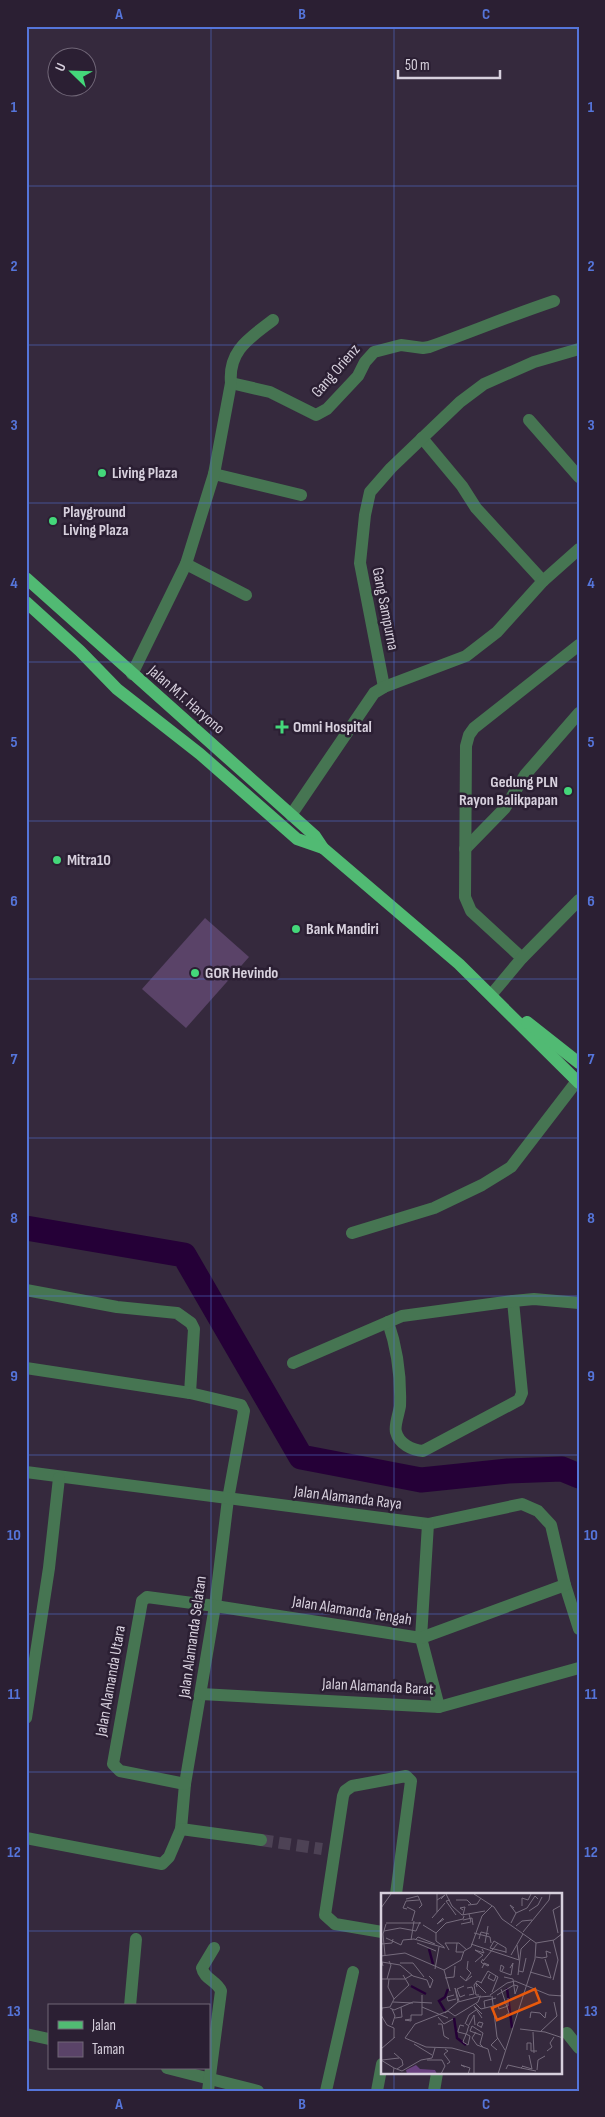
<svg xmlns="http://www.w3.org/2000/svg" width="605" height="2117" font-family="'Sofia Sans Condensed',sans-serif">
<rect width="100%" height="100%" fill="#35293d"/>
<path fill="#5a4368" d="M205 918 249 957 186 1028 142 989Z"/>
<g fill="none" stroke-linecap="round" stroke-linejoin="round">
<path stroke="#250037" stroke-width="25" d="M26 1228 184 1255 301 1457 421 1480 508 1471 562 1469 579 1476"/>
<path stroke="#4d4255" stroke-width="12" stroke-dasharray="12 6" stroke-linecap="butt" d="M261 1840 322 1849"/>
<g stroke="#467552" stroke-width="12">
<path d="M231 383 270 392 316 415 327 409 358 376 365 362 374 352 401 345 423 348 429 347C471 332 512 315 554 301"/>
<path d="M529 420 579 477"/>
<path d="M422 438 462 486 476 508 543 581"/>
<path d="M214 474 301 495"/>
<path d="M186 564 246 595"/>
<path d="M132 674 186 564 214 474 231 383C228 350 250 338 273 320"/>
<path d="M384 687 360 563 365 515 370 492 391 468 460 402 484 384 534 362 579 349"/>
<path d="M291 815 374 693 384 687 466 656 497 632 543 581 579 549"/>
<path d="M465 849 505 808 525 775 579 713"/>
<path d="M522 958 471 911 465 897 466 746 469 735 474 728 579 645"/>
<path d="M491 995 522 958 579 900"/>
<path d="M352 1233 434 1208 482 1185 511 1167 577 1081"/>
<path d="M26 1290 117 1307 177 1313 191 1323 194 1329 190 1393"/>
<path d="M388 1322C397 1348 401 1378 400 1406 399 1413 394 1426 396 1432 399 1444 412 1450 423 1451L519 1400 522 1393 513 1301"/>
<path d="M293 1363 402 1316 513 1301 534 1299 579 1303"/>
<path d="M26 1368 190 1393 241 1405 244 1411 228 1499 215 1606 185 1784 181 1829 169 1857 162 1864 157 1863 26 1838"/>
<path d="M26 1472 428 1524 522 1504 538 1511 551 1525 565 1585 579 1629"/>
<path d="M428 1524 421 1638 439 1707"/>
<path d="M201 1694 439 1707 579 1668"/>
<path d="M26 1718 49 1568 59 1478"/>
<path d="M185 1784 120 1771 113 1764 142 1601 147 1597 215 1606 421 1638 565 1585"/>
<path d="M181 1829 261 1840"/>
<path d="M382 1932 335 1924 325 1915 343 1796 345 1791 352 1786 406 1776 411 1781 396 1894"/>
<path d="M130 2006 136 1939"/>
<path d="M567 2033 579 2048"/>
<path d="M26 2034 49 2039"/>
<path d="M167 2068 258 2091"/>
<path d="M208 2091 221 1991C217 1981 204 1979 202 1968L214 1948"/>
<path d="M326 2091 353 1972"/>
<path d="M377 2091 382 2064"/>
<path d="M434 2091 437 2073"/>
</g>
<g stroke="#51ba73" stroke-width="12">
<path d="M26 578 315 836 323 848 459 964 579 1083"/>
<path d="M26 602 80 651 117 689 200 754 297 839 323 848"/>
<path d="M527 1022 579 1063"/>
</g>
</g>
<path fill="none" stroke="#5575da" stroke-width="1" stroke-opacity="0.55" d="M211 26V2091M394 26V1894M26 186H579M26 345H579M26 503H579M26 662H579M26 821H579M26 979H579M26 1138H579M26 1296H579M26 1455H579M26 1614H579M26 1772H579M26 1931H382M561 1931H579M394 2073V2091"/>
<g fill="#44d77a" stroke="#2b1f33" stroke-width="2">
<circle cx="102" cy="473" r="5"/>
<circle cx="53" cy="521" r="5"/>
<path d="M279.5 719.5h5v5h5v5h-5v5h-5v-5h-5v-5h5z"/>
<circle cx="568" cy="791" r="5"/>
<circle cx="57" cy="860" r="5"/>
<circle cx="296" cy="929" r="5"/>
<circle cx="195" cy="973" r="5"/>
</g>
<g text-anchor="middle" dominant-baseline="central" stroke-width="5" stroke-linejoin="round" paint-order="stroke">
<g font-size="16" fill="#d7d0dd" stroke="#2b1f33">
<text transform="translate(336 371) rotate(-49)">Gang Orienz</text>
<text transform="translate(385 609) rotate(79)">Gang Sampurna</text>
<text transform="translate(186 700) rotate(41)">Jalan M.T. Haryono</text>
<text transform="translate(348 1498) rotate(7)">Jalan Alamanda Raya</text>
<text transform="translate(352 1611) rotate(9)">Jalan Alamanda Tengah</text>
<text transform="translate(193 1637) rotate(-82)">Jalan Alamanda Selatan</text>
<text transform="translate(111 1681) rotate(-80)">Jalan Alamanda Utara</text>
<text transform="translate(378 1687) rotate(3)">Jalan Alamanda Barat</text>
</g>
<g font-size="16" font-weight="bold" fill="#d7d0dd" stroke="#2b1f33" text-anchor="start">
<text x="112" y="473">Living Plaza</text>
<text x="63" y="512">Playground<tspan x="63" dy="18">Living Plaza</tspan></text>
<text x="293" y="727">Omni Hospital</text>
<text x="558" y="782" text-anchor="end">Gedung PLN<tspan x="558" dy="18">Rayon Balikpapan</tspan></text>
<text x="67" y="860">Mitra10</text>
<text x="306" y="929">Bank Mandiri</text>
<text x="205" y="973">GOR Hevindo</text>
</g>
</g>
<g transform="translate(381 1893)">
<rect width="181" height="181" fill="#35293d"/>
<path d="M35 172 39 176 54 177 56 181H26L25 177Z" fill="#694280"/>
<path fill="none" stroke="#250037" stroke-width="2.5" d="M48 56 52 71M30 93 45 101M126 95 131 135M64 118 58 108 64 104 67 96M73 125 76 145 85 152"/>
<path fill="none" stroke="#766c7d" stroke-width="1" d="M56 1V19M65 1 71 13 81 22 104 18M93 1 113 14 121 26 155 50 173 47 182 40M25 6 37 3 41 12 38 15M56 7 64 2 60 6M69 7 65 8 75 22M75 7H86L90 11M87 12 96 11 100 5M141 13V5L147 7 150 1M26 14 34 18 31 28M0 15 10 1M133 15 129 12 135 20M26 16 22 15 25 8 38 7M148 18 157 12 161 4M82 22 84 14 79 15 82 17M51 25 64 10M62 25 56 31 63 26M82 27 91 25 92 32M5 30H40M130 30 135 20 146 15 154 3 157 6M80 31 90 29 88 21M42 32 55 40M135 33 141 28 151 27M3 38 19 35 35 38 39 29M142 39 168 7 169 1M93 40 109 44 110 50M177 40 172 17 179 13M5 45 20 52M98 46 100 39 108 41M30 47 33 28M34 47 37 44 54 51M172 47 177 67 172 87M36 50 55 58M76 50 75 59H82M104 50 107 33M0 51 11 50 12 46M90 51 138 67M20 52 22 47 33 46 64 55M136 52 138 67M63 54 55 48V40L65 30 82 26 83 23M68 57 64 50H78L86 57M125 60V55L113 48 109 55 125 59M4 62 2 41 5 31M130 62 142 41M0 63 24 60 63 77 80 67 83 58 90 54 101 23 111 13M155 64 161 65 166 64 165 58 170 60M164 66 170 85M102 68 117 50M94 69 102 62 94 57 103 60 101 56M19 70H32L43 84M19 72 32 83 46 87 49 95 52 87 48 83M2 73 1 69 19 72M101 75 103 71V70L108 72 107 73 101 70 100 69 102 66M129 75 132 70 130 82M54 76 58 54M63 77 69 98M121 78 123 74 120 72 119 78 130 82M138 78 142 79 145 65M149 79 170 85M109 81 107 85 113 88 115 83M137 82 140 56 150 46M79 83 85 88 91 83M123 84 132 86 134 101 137 93 133 92M64 85 73 84 74 73M0 86H8L7 94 13 106 9 114 1 115 0 122 6 132 13 135V145M6 86 10 72 8 68M8 86H24L31 82M85 87 90 80 86 76 87 68M100 90 107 78 117 84 111 99M83 93 76 96 79 104 84 102M96 94 95 90 105 100M86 95 91 94 93 101 88 102M120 96 128 120 125 122M73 102 66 104 67 108 75 106M98 102H95L93 92 96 88 101 90M109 102 126 90 134 88 168 102 182 103M116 102 133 92M111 103 116 144 124 157M13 106 28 92 22 82M12 109 32 110M77 109 74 95 78 108M95 111 100 116 124 110M117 112 118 116 127 113V105M41 114 67 125M9 115 13 117 32 109 51 110M104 115 103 108 115 105M11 116 14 123 11 132M64 120 77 109 100 103M101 121 93 113 101 125M41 122V102M57 124 63 131 72 126M14 125 21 124 20 114M149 125 150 119 159 120 164 125 165 119M30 126 24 127 30 128V122H41M57 131H61L63 143 68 146M84 131 88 122 95 117M88 132 93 122 94 132M83 133 79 132 77 138V139L85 141 89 143 87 152 82 149 83 146 84 144 85 141 86 139 87 135 88 133 85 131M100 135 102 130 98 129 96 132 100 134M139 136 164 139 182 145M160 138 176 123 173 109M95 139 91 145 96 152 107 156 110 168M152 139 153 160M100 142 89 138 91 133 102 140 99 151 102 154M24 145 34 131 67 118 74 123 97 109 99 104 110 103M24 145 45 154 71 155 93 161V181M33 151 51 162M0 156 14 144M64 156 67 158 63 161 69 169 66 171M116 157 110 152 117 145M146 157V150H150V158H156M166 158 171 154 169 150 173 144M13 160 21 167 22 172 16 176M0 167 13 175 12 181M1 167 18 165M46 167H61L64 173 60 181M141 173 151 176 148 162M142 173 140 175 155 178M84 174 80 172 89 175 87 181M13 175 21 178 40 167 51 165 54 155M125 176 127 172 140 175M156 177 157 167 164 163M117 181 154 66 155 50"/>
<path fill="#e8590c" fill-opacity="0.15" stroke="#e8590c" stroke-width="2.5" d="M154 96 159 109 116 127 111 115Z"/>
<rect width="181" height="181" fill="none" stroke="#d7d0dd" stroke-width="2.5"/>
</g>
<rect width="605" height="2117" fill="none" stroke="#2b1f33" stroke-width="55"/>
<rect x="48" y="2004" width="162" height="65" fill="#2b1f33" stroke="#706677"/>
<rect x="58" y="2021" width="25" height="8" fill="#51ba73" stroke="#706677"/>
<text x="92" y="2030" font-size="15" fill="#d7d0dd">Jalan</text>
<rect x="58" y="2042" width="25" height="15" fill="#5a4368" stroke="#706677"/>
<text x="92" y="2054" font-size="15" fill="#d7d0dd">Taman</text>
<g transform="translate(72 72) rotate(293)"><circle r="24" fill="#2b1f33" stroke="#706677"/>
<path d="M0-4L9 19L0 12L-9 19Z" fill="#44d77a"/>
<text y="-8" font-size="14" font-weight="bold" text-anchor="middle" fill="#d7d0dd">U</text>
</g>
<path d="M398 70v8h102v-8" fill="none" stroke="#d7d0dd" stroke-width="2.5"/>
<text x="405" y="70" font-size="15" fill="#d7d0dd" stroke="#2b1f33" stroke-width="4" paint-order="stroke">50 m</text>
<rect x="28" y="28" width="550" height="2062" fill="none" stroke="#5575da" stroke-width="2"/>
<g font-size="16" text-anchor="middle" font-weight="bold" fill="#5575da">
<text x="119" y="19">A</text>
<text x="302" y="19">B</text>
<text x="486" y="19">C</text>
<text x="14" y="112">1</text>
<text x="591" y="112">1</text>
<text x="14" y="271">2</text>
<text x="591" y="271">2</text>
<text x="14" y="430">3</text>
<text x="591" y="430">3</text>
<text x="14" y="588">4</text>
<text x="591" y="588">4</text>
<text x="14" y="747">5</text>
<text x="591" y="747">5</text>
<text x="14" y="906">6</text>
<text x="591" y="906">6</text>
<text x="14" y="1064">7</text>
<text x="591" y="1064">7</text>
<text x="14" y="1223">8</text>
<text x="591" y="1223">8</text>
<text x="14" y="1381">9</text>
<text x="591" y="1381">9</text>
<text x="14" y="1540">10</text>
<text x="591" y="1540">10</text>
<text x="14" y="1699">11</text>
<text x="591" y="1699">11</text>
<text x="14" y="1857">12</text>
<text x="591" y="1857">12</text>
<text x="14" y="2016">13</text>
<text x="591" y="2016">13</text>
<text x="119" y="2109">A</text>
<text x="302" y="2109">B</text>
<text x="486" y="2109">C</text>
</g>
</svg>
